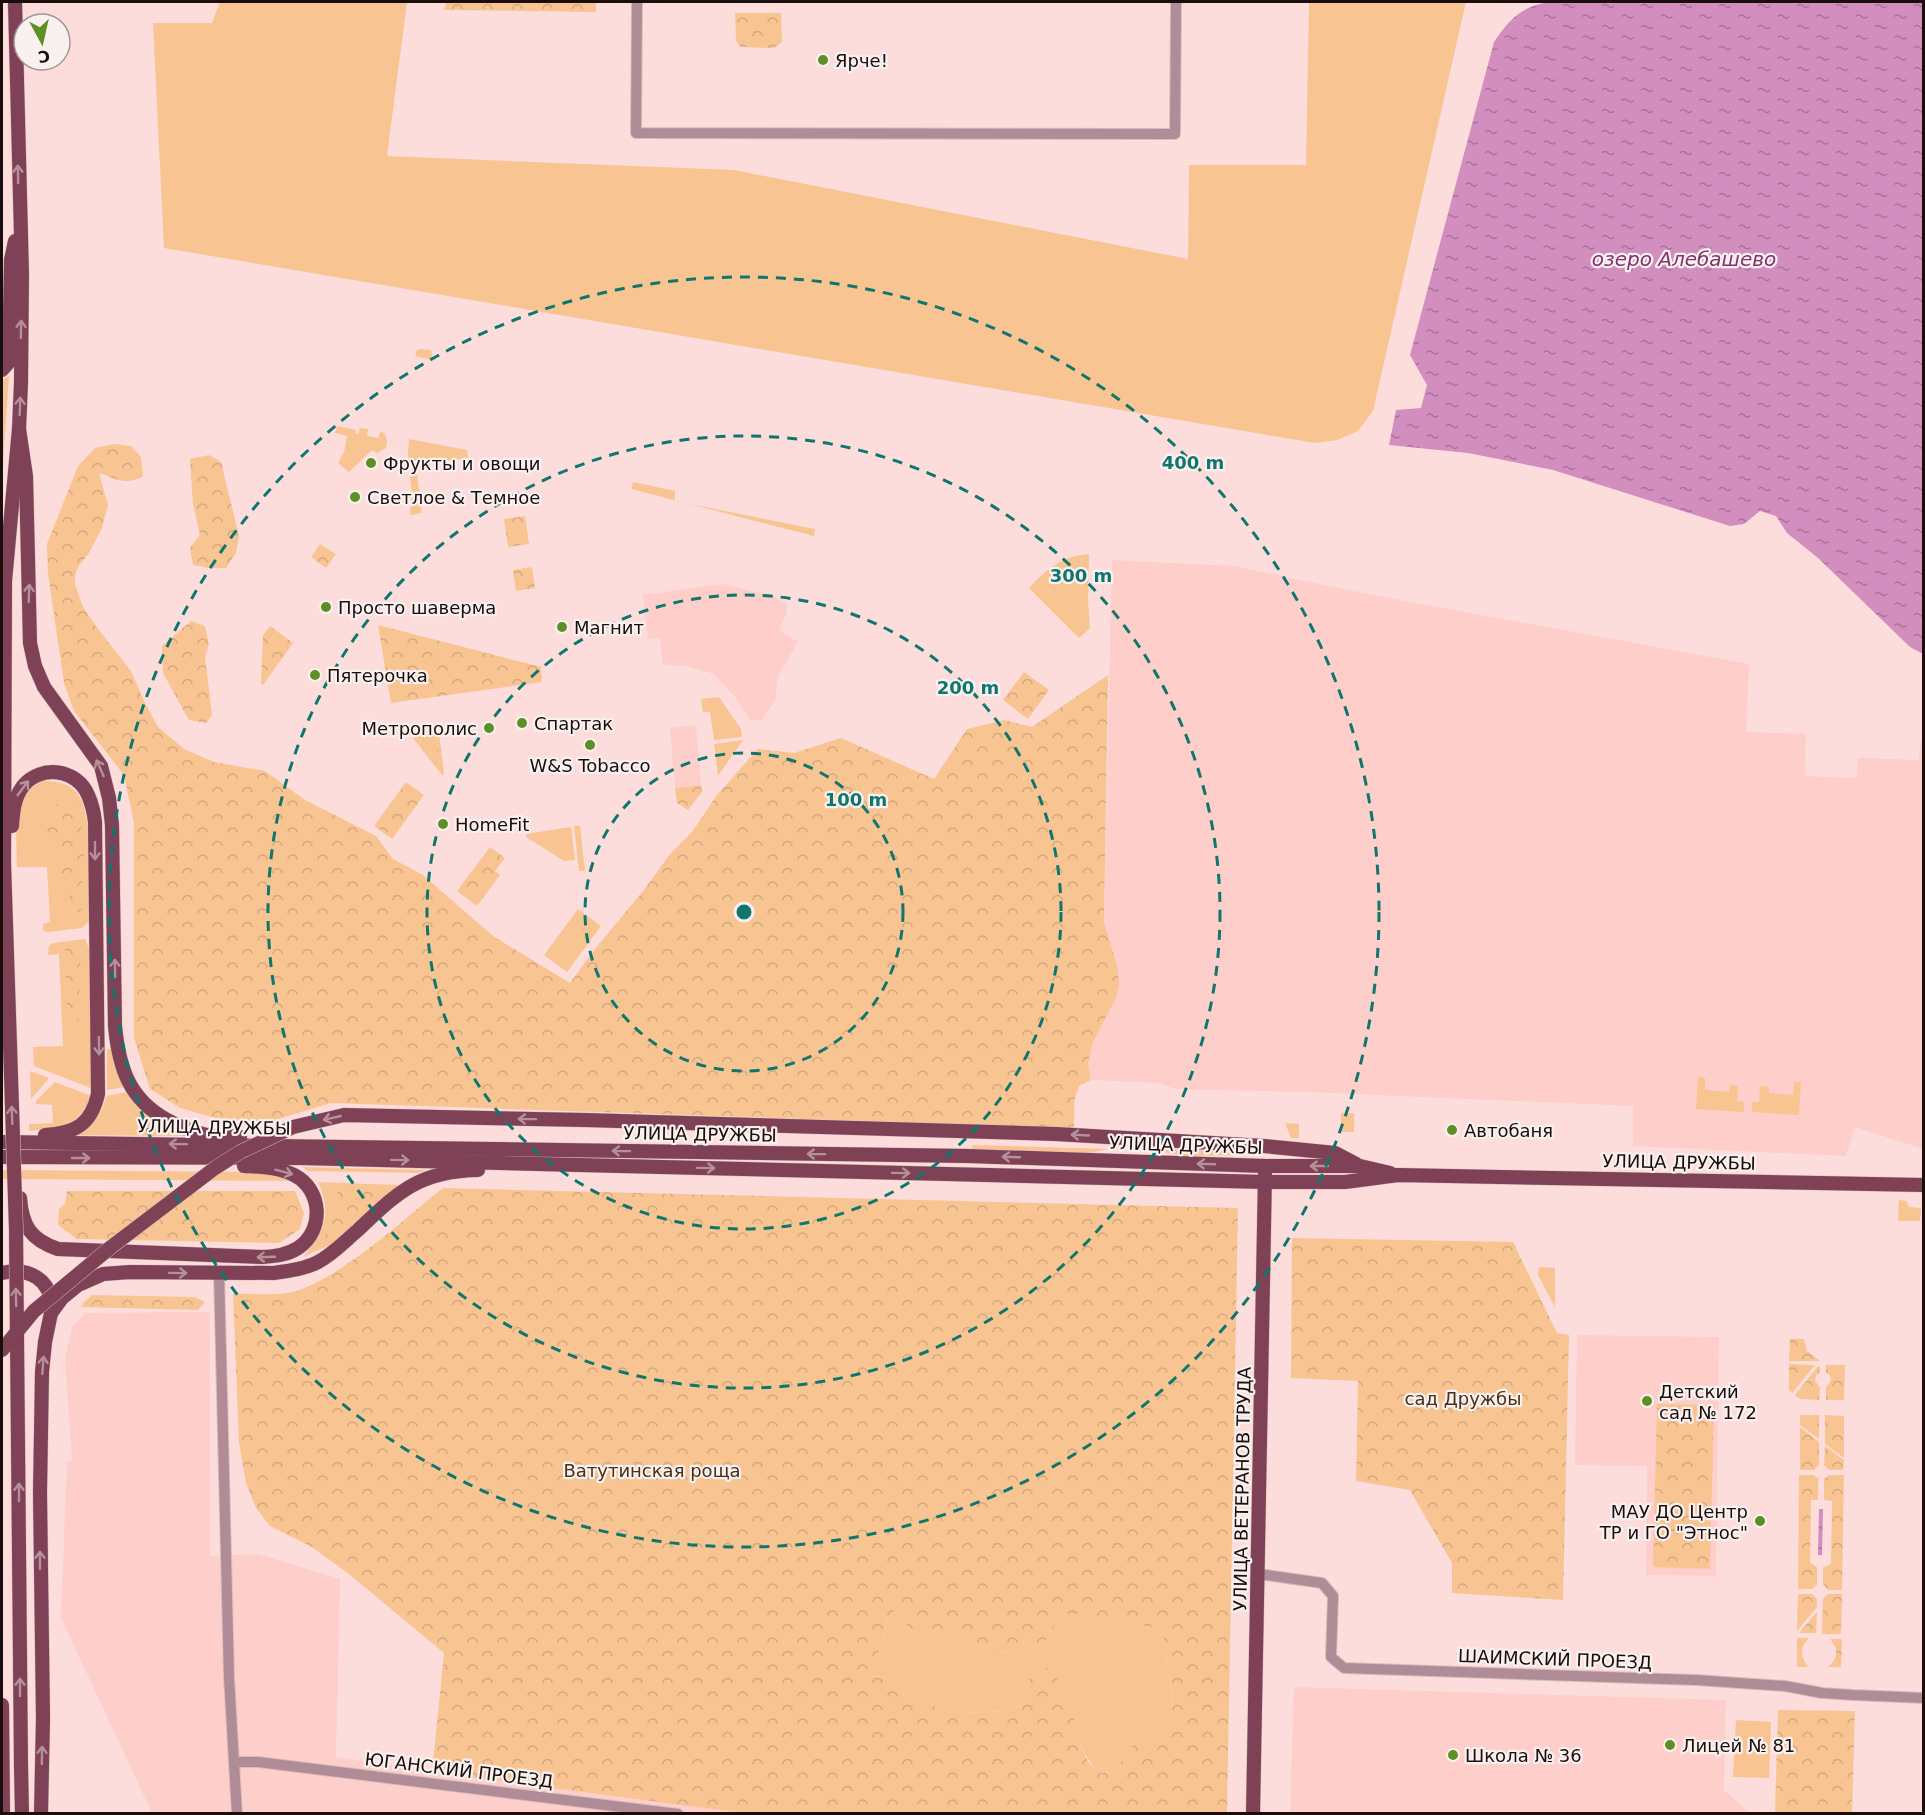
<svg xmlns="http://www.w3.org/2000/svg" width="1925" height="1815" font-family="'DejaVu Sans',sans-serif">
<defs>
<pattern id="forest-crowns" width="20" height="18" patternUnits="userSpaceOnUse" patternTransform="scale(1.5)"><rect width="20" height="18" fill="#f8c492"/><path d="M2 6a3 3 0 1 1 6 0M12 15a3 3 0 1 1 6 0" fill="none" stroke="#d4a77d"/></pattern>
<pattern id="water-ripples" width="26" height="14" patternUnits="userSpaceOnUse" patternTransform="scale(1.5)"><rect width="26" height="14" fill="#d28ebe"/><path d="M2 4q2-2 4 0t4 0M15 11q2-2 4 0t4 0" fill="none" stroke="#aa7299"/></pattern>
</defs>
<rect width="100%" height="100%" fill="#fddddb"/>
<g fill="#fececb">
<path d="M1112 560 1233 566 1378 596 1749 664 1746 732 1806 734 1805 776 1857 778 1858 758 1919 760 1920 742 1923 743V1149L1855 1127 1846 1156 1633 1146V1106L1307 1092 1176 1089 1158 1083 1091 1080 1088 1063 1093 1042 1116 998 1117 965 1104 922Z"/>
<path d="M723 584 774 597 786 603 787 613 779 630 798 642 778 676 775 701 762 720H750L735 697 714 674 687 666 663 665 660 638 648 639 643 595Z"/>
<path d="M696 725 701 785 675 788 670 728Z"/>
<path d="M210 1312V1556L258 1554 340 1579 336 1757 432 1772 750 1813H152L61 1618 67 1462 72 1460 65 1360 72 1327 85 1313Z"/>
<path d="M1577 1335 1719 1337 1716 1576 1646 1575 1647 1466 1575 1465Z"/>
<path d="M1294 1687 1726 1700 1724 1790 1750 1813H1290Z"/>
</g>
<g fill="#f8c492">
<path d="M220 2H407L387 156 734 170 1188 259 1189 165H1306L1309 2H1466L1373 411 1358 431 1337 440 1315 443 164 248 153 23H212Z"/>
<path d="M2 177 3 354 2 359Z"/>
<path d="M422 349 431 350 433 360 415 356 417 350Z"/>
<path d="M9 376 2 478V380Z"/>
<path d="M337 426 356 430 355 433 358 434 360 428 368 429 367 436 378 438 380 432 384 433 387 440 386 448 377 453 372 450 349 472 338 463 344 452 347 436 335 433Z"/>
<path d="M409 439 467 450 468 458 409 465 408 452Z"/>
<path d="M417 474 422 513 410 515 412 492 410 477Z"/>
<path d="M633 482 675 491V501L815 529 814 536 631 489Z"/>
<path d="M1089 554 1088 601 1090 628 1079 638 1029 588C1047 569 1061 556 1089 554Z"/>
<path d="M719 697 741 729 742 737 714 740 710 712H703L701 699Z"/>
<path d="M439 732 444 775H442L413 738 416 736 438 764H440L436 733Z"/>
<path d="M743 740 718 776 714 744Z"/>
<path d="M43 781C55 781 69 783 77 793 95 817 89 890 89 921L82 928 47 932 43 930V924L50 922 47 867H17C17 849 13 809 24 795 29 788 36 785 43 781Z"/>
<path d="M574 826H580L585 871H579Z"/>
<path d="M571 827 575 860 564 861 526 837V834Z"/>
<path d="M578 909 601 926 567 972 544 955Z"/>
<path d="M85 939 89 949 93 1089 34 1066 33 1047 63 1046 59 954 48 955 49 946 53 943Z"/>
<path d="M107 1049H112L115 1066 125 1087 107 1090Z"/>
<path d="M30 1071 49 1078 31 1099Z"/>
<path d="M1698 1077 1705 1078V1090L1729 1092 1730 1085 1738 1086 1737 1101 1744 1102V1112L1696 1109Z"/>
<path d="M55 1082 91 1096C78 1128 60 1127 29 1131V1124L53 1123 52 1105 36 1104V1101Z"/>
<path d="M1794 1082H1801L1799 1115 1752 1112V1102H1759L1760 1086 1769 1087V1093L1793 1095Z"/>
<path d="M127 1092C142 1114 161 1128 186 1136L77 1135C92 1125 103 1114 106 1096Z"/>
<rect x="1341" y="1113" width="13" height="19"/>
<path d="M1285 1123 1299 1124V1138H1291Z"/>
<path d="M972 1145 1108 1149 1084 1154 972 1149Z"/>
<path d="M1163 1149 1247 1152 1243 1155 1184 1156 1163 1152Z"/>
<path d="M302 1167 427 1170 418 1173 308 1171Z"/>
<path d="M2 1170 267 1172 295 1181 2 1179Z"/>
<path d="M318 1182 339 1183 334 1214 318 1250 303 1257C324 1232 333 1214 318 1182Z"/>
<path d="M1899 1200 1906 1201 1909 1207 1921 1208 1920 1221H1898Z"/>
<path d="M1539 1267 1555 1268V1307L1538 1275Z"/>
<path d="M896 1608 911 1630 928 1637H962L993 1651 1011 1652 1042 1644 1051 1636 1055 1623 1065 1614H1091L1107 1621 1154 1627 1164 1639 1173 1700 1170 1727 1157 1743H1135L1125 1754 1115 1772 1101 1773C1078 1754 1077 1731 1070 1703L1030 1676 1021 1704 1013 1709 1003 1711 966 1713 941 1710 884 1677 864 1676C879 1655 885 1642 887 1617Z"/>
<path d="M1736 1720 1771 1722 1769 1778 1733 1777Z"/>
</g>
<g fill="url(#forest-crowns)" fill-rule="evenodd">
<path d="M446 2H596V12L444 10Z"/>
<path d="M735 13H781L782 42 774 48 740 47 736 41Z"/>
<path d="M114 444 131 446 141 457 143 476C126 486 116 479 99 473L108 505 102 528 89 553 78 567 75 575V584L82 605 95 625 131 671 145 703 158 727 184 749 214 762 265 771 305 800 376 836 393 859 423 875 493 936 570 983 594 950 644 890 670 854 692 832 717 795 758 749 794 753 841 738 934 779 967 729 1004 720 1032 727 1108 675 1104 922 1117 965 1119 984 1116 998 1093 1042 1088 1063 1091 1080 1079 1086 1074 1101V1128L331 1103 268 1122 215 1118 180 1108 150 1089 134 1038V823L124 775 74 711 64 683 48 574 47 544 78 466 95 448Z"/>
<path d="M209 455 221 462 239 536 236 553 226 568H208L193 565 190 548 200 535 193 504 190 459Z"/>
<path d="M525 516 529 544 508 547 504 519Z"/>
<path d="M320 544 336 554 326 568 311 557Z"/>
<path d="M532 567 535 588 516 591 513 570Z"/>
<path d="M191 621 205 626 209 644 205 657 212 715 206 723 189 720 163 673 162 646Z"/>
<path d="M378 625 541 667 542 682 391 703Z"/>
<path d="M270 626 293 643 263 685 261 684 263 635Z"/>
<path d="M1024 672 1049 690 1028 719 1003 700Z"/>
<path d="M436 733 440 764H438L416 736Z"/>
<path d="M406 782 424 795 392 839 374 826Z"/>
<path d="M701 785 702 792 688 810 677 803 675 788Z"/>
<path d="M77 801 84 850 81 912H74L56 853 40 833 48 806Z"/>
<path d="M490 847 505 858 495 871 500 875 477 906 457 891Z"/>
<path d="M81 945 78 1034 66 1002 65 946Z"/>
<path d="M339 1183 400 1185 379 1200 335 1243 318 1250 334 1214Z"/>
<path d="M443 1188 1238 1208 1227 1813 750 1814 432 1772 444 1653 349 1574 312 1547 270 1526 256 1508 246 1483 239 1442 233 1294C251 1293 277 1296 293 1292 343 1277 401 1221 443 1188ZM896 1609 911 1630 928 1637H962L993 1651 1011 1652 1042 1644 1051 1636 1055 1623 1065 1614H1091L1107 1621 1154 1627 1164 1639 1173 1700 1170 1727 1157 1743H1135L1125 1754 1115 1772 1101 1773 1088 1762 1080 1744 1070 1703 1054 1672 1047 1668 1036 1670 1030 1676 1021 1704 1013 1709 1003 1711 966 1713 941 1710 884 1677 865 1676C880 1652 884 1645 887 1617Z"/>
<path d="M67 1191H295L304 1213 300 1229 279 1243 77 1239 58 1225 59 1209 65 1204Z"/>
<path d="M1292 1238 1513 1242 1557 1333 1569 1335 1563 1600 1452 1593V1563L1410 1490 1356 1481 1358 1381 1291 1378Z"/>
<path d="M92 1295 195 1297 205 1302 198 1310 81 1307 84 1302Z"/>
<path d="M1790 1339H1804L1807 1351 1820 1361H1789Z"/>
<path d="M1789 1364 1815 1365 1792 1393 1789 1390Z"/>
<path d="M1819 1365 1820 1373 1816 1375 1815 1381 1820 1387 1819 1400 1800 1399 1795 1395Z"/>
<path d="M1826 1365H1845L1844 1400H1826V1387L1831 1381 1830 1375 1826 1373Z"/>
<path d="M1657 1404 1714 1405 1710 1569 1653 1567Z"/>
<path d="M1800 1415H1819V1439L1800 1425Z"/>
<path d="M1825 1415 1844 1416V1458L1825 1444Z"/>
<path d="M1800 1427 1819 1442V1465L1814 1470H1800Z"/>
<path d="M1825 1446 1844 1460 1843 1470H1829L1824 1465Z"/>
<path d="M1799 1475H1814L1818 1479V1500H1811L1810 1563 1817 1567V1584L1812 1589H1798Z"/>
<path d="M1829 1475H1844L1842 1590H1828L1823 1584V1568L1831 1564 1832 1501 1824 1500V1479Z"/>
<path d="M1798 1594H1812L1817 1599V1607L1797 1631Z"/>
<path d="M1827 1594H1842L1841 1634H1822L1823 1599Z"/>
<path d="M1817 1612 1816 1633H1799Z"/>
<path d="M1797 1638H1809C1799 1647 1800 1658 1809 1667H1797Z"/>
<path d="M1830 1639H1842L1841 1667H1828C1838 1659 1839 1648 1830 1639Z"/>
<path d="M1778 1710 1855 1711 1852 1813H1775Z"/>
</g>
<g fill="url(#water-ripples)">
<path d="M1551 2H1923V654L1910 647 1818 558 1787 533 1776 516 1760 511 1744 524 1730 526 1553 470 1468 453 1389 445 1396 410 1421 408 1427 385 1410 355 1494 42C1509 19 1523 5 1551 2Z"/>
<path d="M1819 1509H1823L1822 1555H1818Z"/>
</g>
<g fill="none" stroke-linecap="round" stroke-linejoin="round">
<g stroke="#d9bcba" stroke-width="12">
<g id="minor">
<path d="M637 2 636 133 1175 134 1176 2"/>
<path d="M219 1273 229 1677 237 1814"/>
<path d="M1259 1574 1322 1583 1333 1596 1331 1657 1344 1668 1696 1680 1785 1686 1822 1693 1853 1695 1924 1698"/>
<path d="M236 1762H258L678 1814"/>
</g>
</g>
<g stroke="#d9bcba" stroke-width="15">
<g id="major">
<path d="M2 370 9 362 11 260 15 241"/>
<path d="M19 429 26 476 30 643 35 666 44 687 101 766 109 798 112 825 115 1026C119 1068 129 1099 167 1120 180 1127 192 1132 207 1135 217 1136 229 1136 240 1137"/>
<path d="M12 826C13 812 14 798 23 786 41 764 77 769 88 795 92 804 94 813 95 822L98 1094C91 1125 75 1133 45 1135"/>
<path d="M4 863 5 581 19 429 21 383 22 274 15 2"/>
<path d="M585 1120 1056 1134 1264 1146 1335 1153 1356 1164"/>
<path d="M2 1142 968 1156 1265 1166H1360L1390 1173"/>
<path d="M2 1157 300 1158 1265 1182H1345L1398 1175 1924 1185"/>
<path d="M20 1198C22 1226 31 1240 58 1249L263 1257C276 1256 287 1255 298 1248 325 1230 322 1189 294 1175 279 1167 260 1167 244 1166"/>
<path d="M2 1273C28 1267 52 1279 51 1308"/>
<path d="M2 1705 3 1814"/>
<path d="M21 1766 22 1814"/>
<path d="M41 1814 43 1718 40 1493 42 1372 45 1342 51 1313 62 1298 78 1285 103 1274 130 1272 273 1273C288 1271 305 1269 318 1262 333 1254 345 1241 358 1230 398 1192 419 1171 478 1170"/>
<path d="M1253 1814 1265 1174"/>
</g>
</g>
<use href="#minor" stroke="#b08c96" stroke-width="10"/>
<use href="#major" stroke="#7e4156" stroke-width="14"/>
<g stroke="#d9bcba" stroke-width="15" stroke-linecap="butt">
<g id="major-bridge">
<path d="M4 863 16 1229 21 1766"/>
<path d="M2 1350 34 1311 111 1247 215 1168 240 1152 293 1127 344 1115 585 1120"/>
</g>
</g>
<use href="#major-bridge" stroke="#7e4156" stroke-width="14"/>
</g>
<defs><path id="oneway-shaft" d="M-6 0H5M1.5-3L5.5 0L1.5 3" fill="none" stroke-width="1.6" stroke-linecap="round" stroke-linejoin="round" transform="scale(1.5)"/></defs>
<g stroke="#b5909b">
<use href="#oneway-shaft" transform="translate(18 174) rotate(-91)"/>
<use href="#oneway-shaft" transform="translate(21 329) rotate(-89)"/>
<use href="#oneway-shaft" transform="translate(20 406) rotate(-88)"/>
<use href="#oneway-shaft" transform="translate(29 593) rotate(-88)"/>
<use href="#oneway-shaft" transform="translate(100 768) rotate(-114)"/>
<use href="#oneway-shaft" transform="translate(23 788) rotate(-53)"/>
<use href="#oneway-shaft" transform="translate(95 851) rotate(90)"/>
<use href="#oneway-shaft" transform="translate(115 968) rotate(-91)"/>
<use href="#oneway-shaft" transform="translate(99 1046) rotate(89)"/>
<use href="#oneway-shaft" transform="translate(12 1115) rotate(-92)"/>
<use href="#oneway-shaft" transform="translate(332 1118) rotate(167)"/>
<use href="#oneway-shaft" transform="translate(527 1119) rotate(-179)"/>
<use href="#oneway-shaft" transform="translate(1080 1135) rotate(-177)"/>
<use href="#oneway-shaft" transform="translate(178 1144) rotate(-179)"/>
<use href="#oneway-shaft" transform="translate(621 1151) rotate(-179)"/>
<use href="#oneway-shaft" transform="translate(816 1154) rotate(-179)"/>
<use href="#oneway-shaft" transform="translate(1011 1157) rotate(-178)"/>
<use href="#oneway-shaft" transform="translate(81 1158)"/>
<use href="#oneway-shaft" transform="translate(400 1160) rotate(1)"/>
<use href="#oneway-shaft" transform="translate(1206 1164) rotate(-178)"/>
<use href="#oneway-shaft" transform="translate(1319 1166) rotate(-180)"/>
<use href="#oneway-shaft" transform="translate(706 1168) rotate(1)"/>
<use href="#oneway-shaft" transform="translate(284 1172) rotate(15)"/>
<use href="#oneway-shaft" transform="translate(901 1173) rotate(1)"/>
<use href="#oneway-shaft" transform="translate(266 1257) rotate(178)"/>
<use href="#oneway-shaft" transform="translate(178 1273) rotate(1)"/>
<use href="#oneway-shaft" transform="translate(16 1297) rotate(-91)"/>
<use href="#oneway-shaft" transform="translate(43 1365) rotate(-86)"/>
<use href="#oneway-shaft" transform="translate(19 1492) rotate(-90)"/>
<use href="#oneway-shaft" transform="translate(40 1560) rotate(-90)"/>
<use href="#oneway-shaft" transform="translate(20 1687) rotate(-90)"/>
<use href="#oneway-shaft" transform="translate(42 1755) rotate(-89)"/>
</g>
<g fill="none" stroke="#0f766e" stroke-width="3" stroke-dasharray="10 8">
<circle cx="744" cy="912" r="159"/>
<circle cx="744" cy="912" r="317"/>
<circle cx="744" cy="912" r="476"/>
<circle cx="744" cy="912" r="635"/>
</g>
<g fill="#5d8f27" stroke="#f9f1f0" stroke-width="2">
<circle cx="823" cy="60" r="6"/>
<circle cx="371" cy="463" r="6"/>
<circle cx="355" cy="497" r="6"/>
<circle cx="326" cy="607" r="6"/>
<circle cx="562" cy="627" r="6"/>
<circle cx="315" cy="675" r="6"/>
<circle cx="522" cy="723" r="6"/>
<circle cx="489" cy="728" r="6"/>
<circle cx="590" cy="745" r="6"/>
<circle cx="443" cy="824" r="6"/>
<circle cx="1452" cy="1130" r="6"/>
<circle cx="1647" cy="1401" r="6"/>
<circle cx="1760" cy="1521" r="6"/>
<circle cx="1670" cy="1745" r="6"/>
<circle cx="1453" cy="1755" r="6"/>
</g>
<g text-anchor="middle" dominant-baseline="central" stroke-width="4.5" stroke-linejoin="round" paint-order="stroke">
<g font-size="18" fill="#1a0d0c" stroke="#f9f1f0" text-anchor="start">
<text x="835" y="60">Ярче!</text>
<text x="383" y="463">Фрукты и овощи</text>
<text x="367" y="497">Светлое &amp; Темное</text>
<text x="338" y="607">Просто шаверма</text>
<text x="574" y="627">Магнит</text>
<text x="327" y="675">Пятерочка</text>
<text x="534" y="723">Спартак</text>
<text x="477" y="728" text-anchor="end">Метрополис</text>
<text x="590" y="765" text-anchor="middle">W&amp;S Tobacco</text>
<text x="455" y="824">HomeFit</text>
<text x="1464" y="1130">Автобаня</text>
<text x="1659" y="1391">Детский<tspan x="1659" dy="21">сад № 172</tspan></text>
<text x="1748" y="1511" text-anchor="end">МАУ ДО Центр<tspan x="1748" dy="21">ТР и ГО "Этнос"</tspan></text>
<text x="1682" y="1745">Лицей № 81</text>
<text x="1465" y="1755">Школа № 36</text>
</g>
<g font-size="18" fill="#1a0d0c" stroke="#f9f1f0">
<text transform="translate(214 1127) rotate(1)">УЛИЦА ДРУЖБЫ</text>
<text transform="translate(700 1134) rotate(1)">УЛИЦА ДРУЖБЫ</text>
<text transform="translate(1186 1145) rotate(2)">УЛИЦА ДРУЖБЫ</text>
<text transform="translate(1679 1162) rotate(1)">УЛИЦА ДРУЖБЫ</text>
<text transform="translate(1242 1489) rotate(-89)">УЛИЦА ВЕТЕРАНОВ ТРУДА</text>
<text transform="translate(1555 1659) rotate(2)">ШАИМСКИЙ ПРОЕЗД</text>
<text transform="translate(459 1770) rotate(7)">ЮГАНСКИЙ ПРОЕЗД</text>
</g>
<g font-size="18" fill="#482f15" stroke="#f9f1f0">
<text x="1463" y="1398">сад Дружбы</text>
<text x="652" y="1470">Ватутинская роща</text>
</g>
<g font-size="20" font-style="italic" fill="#82326f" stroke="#f9f1f0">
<text x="1684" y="259">озеро Алебашево</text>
</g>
</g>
<circle cx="744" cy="912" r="9" fill="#0f766e" stroke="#f9f1f0" stroke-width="3"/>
<g font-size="18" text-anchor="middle" font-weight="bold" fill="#0f766e" stroke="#f9f1f0" stroke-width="4.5" stroke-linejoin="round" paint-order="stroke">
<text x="1193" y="469">400 m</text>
<text x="1081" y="582">300 m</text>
<text x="968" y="694">200 m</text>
<text x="856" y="806">100 m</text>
</g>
<rect width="1925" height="1815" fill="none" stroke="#1a0d0c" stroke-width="6"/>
<g transform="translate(42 42) rotate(172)"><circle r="28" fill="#f9f1f0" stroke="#a09695" stroke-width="1.5"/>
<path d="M0-4.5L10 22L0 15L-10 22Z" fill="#5d8f27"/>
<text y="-9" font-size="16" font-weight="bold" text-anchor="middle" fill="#1a0d0c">С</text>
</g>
</svg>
